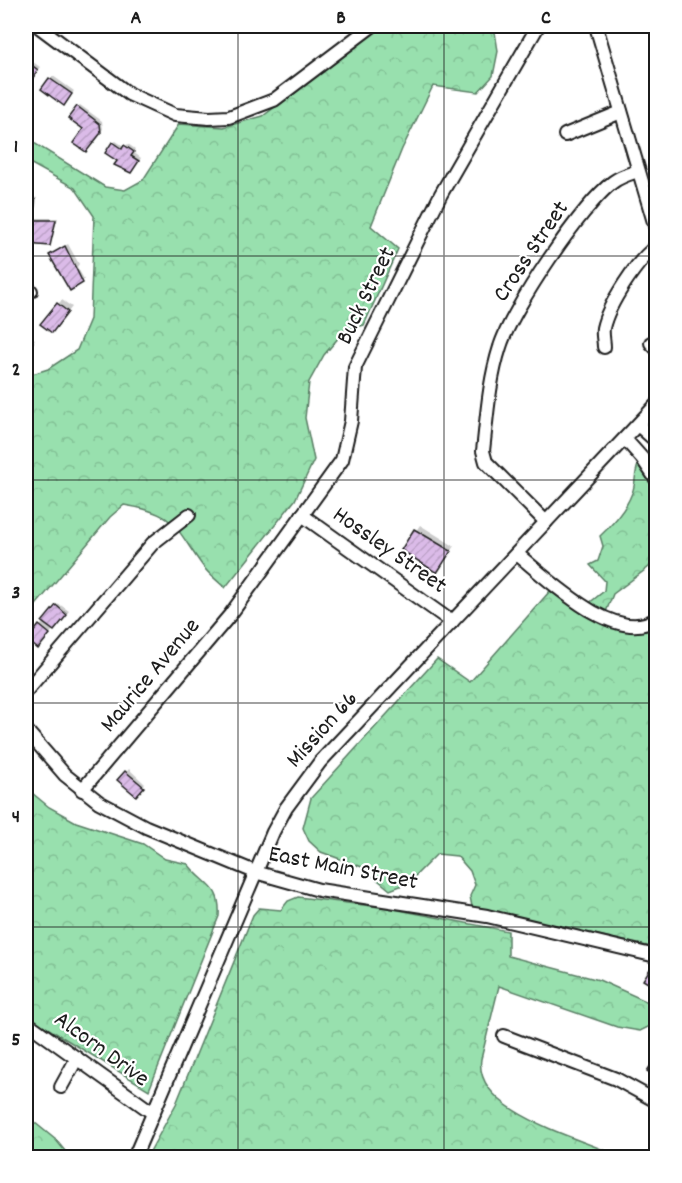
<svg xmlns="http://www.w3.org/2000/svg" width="682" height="1183" font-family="Dekko,sans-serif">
<defs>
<pattern id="forest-crowns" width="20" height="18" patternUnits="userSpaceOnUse" patternTransform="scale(1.5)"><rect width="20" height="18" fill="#98e0ae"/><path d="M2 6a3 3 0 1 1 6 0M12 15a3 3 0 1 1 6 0" fill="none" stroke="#82c095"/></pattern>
<pattern id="building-hatch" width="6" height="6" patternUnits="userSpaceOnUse" patternTransform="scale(1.5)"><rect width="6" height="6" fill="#dbbbe8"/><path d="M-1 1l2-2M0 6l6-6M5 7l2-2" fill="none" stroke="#bba0c6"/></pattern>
</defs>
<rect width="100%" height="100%" fill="#fff"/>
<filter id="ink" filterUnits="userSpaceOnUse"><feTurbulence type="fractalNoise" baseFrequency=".0167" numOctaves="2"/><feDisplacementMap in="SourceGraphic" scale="12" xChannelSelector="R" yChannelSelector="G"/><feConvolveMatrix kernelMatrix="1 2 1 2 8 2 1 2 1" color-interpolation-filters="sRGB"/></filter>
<g filter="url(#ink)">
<g fill="url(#forest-crowns)" stroke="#5a7e65" stroke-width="1.5">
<path d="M381 26H494L498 51 493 76 478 92 433 86 402 149 371 226 398 249 364 325 345 330 324 355 309 382 305 418 314 460 295 500 225 588C218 581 208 574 202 565 174 526 176 513 124 505L110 517 26 617V376L48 369 77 350 90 319 94 216 75 188 26 161V138L105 187 125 190 143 180 179 124 224 127 263 116Z"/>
<path d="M638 465 645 469 656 485 655 555 649 567 613 594 606 612 588 604 604 591 605 581 590 565 598 561 603 546 600 536C612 525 626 509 632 493 636 484 634 475 638 465Z"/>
<path d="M550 591C576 607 625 645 656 627V856L651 866V888L656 897V948L472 907 470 896 475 885 470 871 457 856 437 854 408 883 390 890 362 867 321 852 309 841 303 828 311 798 437 659 470 682Z"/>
<path d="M26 788 49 807 76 822 143 844 165 859 188 864C204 886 221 884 219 916L149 1090 26 1015Z"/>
<path d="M298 897 388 908 508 931V956L599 980 648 1002 652 1025 640 1031 617 1027 499 986 481 1059C473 1113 582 1138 620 1157H147L176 1104 253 915 259 908 281 910 288 901Z"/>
<path d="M34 1122 56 1140 70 1157H26V1124Z"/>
</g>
<g fill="#0003">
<path d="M26 57 40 67 31 79 26 75Z"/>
<path d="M53 76 74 91 66 102 43 89Z"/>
<path d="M80 105 102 121 103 129 88 148 78 107Z"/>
<path d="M116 141 125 147 128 144 135 149 133 152 141 158 134 169 113 143Z"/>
<path d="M27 196 37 198 35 218H58L49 245 26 242Z"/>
<path d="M68 244 79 264 77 267 84 279 82 282 51 255Z"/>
<path d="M62 300 72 307 56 327 58 304Z"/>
<path d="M26 334 35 339 26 353Z"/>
<path d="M420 525 454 546 437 571 403 550Z"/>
<path d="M59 604 69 611 56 627 40 644 29 639Z"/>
<path d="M129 769 145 784 136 794 120 780Z"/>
<path d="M654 967 656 969V987L645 979Z"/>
</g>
<g fill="url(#building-hatch)" stroke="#1c1c1c" stroke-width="1.5">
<path d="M26 61 38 70 31 81 26 77Z"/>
<path d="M49 78 72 94 64 106 41 89Z"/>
<path d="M77 106 100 124 101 133 86 152 73 143 83 129 68 118Z"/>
<path d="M112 142 122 149 124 145 134 152 131 156 139 161 131 173 114 165 117 161 105 153Z"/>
<path d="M26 199 35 200 33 220H56L50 246 26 244Z"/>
<path d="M65 246 83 283 70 291 49 255Z"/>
<path d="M57 303 68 312 52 333 40 324Z"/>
<path d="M26 337 33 342 26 354Z"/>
<path d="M414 529 451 551 437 573 401 550Z"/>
<path d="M56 605 67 615 54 631 42 622Z"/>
<path d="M39 625 50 634 38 649 27 640Z"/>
<path d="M125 771 144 787 136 796 117 780Z"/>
<path d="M650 969 656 973V988L643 980Z"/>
<path d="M655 1059 656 1060V1077L647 1071Z"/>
</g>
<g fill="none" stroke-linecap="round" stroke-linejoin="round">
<g stroke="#1c1c1c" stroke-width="16">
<g id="minor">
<path d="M38 26 129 94 175 115 209 118 229 117 274 100 372 26"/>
<path d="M596 26 656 229"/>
<path d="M565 135 621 112"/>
<path d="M26 289 31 291"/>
<path d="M651 343 656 348"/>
<path d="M604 347C604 341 602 334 603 328 608 305 637 260 656 247"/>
<path d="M638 425 656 441"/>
<path d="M625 439 642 458 656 479"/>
<path d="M302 515 452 622"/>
<path d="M546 522 486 462 483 451C487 416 489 381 500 347 511 310 582 205 613 182 621 176 629 174 638 171"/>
<path d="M517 554C547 578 615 646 656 619"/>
<path d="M26 691 153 543 189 515"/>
<path d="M26 730 65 775 99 802 146 827 255 872 319 890 487 916 656 956"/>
<path d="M82 790 230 615 342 460 351 421 355 367 441 194 538 26"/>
<path d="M26 1022 153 1113"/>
<path d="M504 1036 616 1079 656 1101"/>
<path d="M61 1087 77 1058"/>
<path d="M134 1158 273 832 286 808 320 762 656 405"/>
</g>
</g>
<use href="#minor" stroke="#fff" stroke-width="12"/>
</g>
</g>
<path fill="none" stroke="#1c1c1c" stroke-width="1.5" stroke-opacity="0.55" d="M238 26V1158M444 26V1158M26 256H656M26 480H656M26 703H656M26 927H656"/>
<g text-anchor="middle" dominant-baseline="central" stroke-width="4.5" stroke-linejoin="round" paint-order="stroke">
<g font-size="24" fill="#1c1c1c" stroke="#fff">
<text transform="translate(532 252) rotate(-56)">Cross Street</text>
<text transform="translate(367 296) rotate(-64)">Buck Street</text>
<text transform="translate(389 551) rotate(35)">Hossley Street</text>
<text transform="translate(151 676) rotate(-50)">Maurice Avenue</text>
<text transform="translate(323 730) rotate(-48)">Mission 66</text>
<text transform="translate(343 869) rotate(11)">East Main Street</text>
<text transform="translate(101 1050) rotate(36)">Alcorn Drive</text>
</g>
</g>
<rect width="682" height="1183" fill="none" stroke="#fff" stroke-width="66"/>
<rect x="33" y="33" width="616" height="1117" fill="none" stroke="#1c1c1c" stroke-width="2"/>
<g font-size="20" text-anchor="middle" font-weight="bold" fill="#1c1c1c">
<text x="136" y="23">A</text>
<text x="341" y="23">B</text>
<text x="546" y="23">C</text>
<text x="16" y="152">1</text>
<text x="16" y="375">2</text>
<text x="16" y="598">3</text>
<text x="16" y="822">4</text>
<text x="16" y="1045">5</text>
</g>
</svg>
